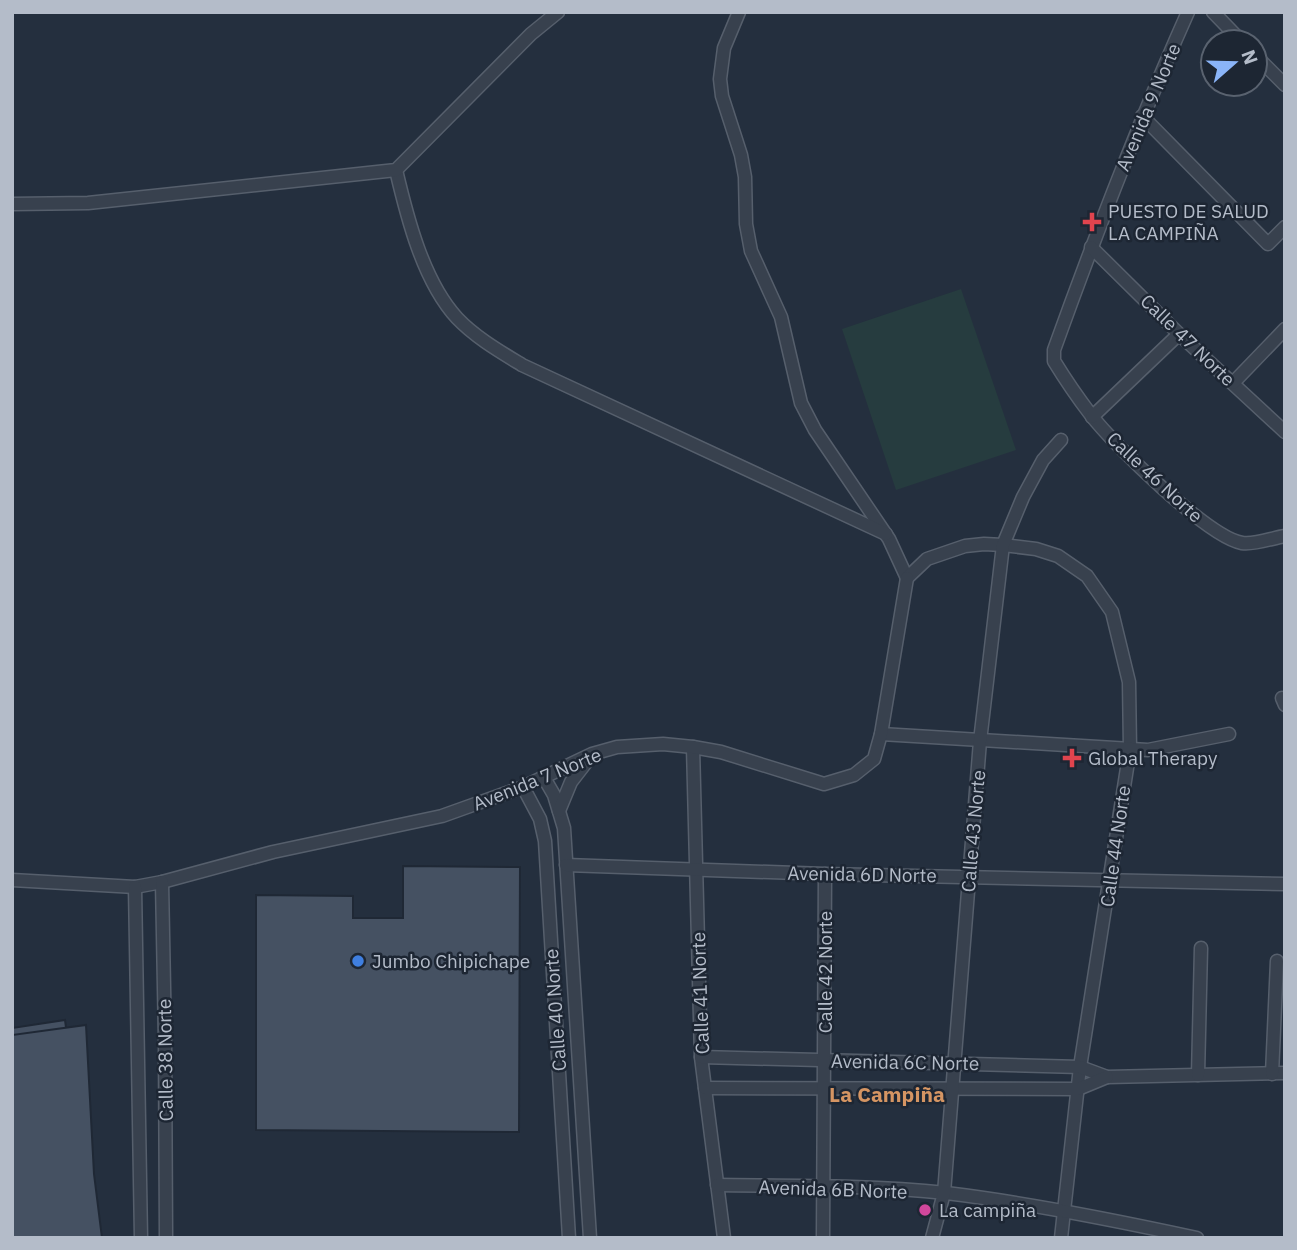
<svg xmlns="http://www.w3.org/2000/svg" width="1297" height="1250" font-family="'IBM Plex Sans',sans-serif">
<rect width="100%" height="100%" fill="#242f3e"/>
<path fill="#263c3f" d="M961 289 1016 450 896 490 842 329Z"/>
<g fill="#455162" stroke="#1f2835" stroke-width="2">
<path d="M403 866 520 867 519 1132 256 1130V895L353 896V918H403Z"/>
<path d="M65 1020 95 1238H12V1028Z"/>
<path d="M86 1025 94 1174 102 1238H12V1035Z"/>
</g>
<g fill="none" stroke-linecap="round" stroke-linejoin="round">
<g stroke="#565f6c" stroke-width="15">
<g id="minor">
<path d="M739 12 724 48 720 79 722 96 741 155 745 177 746 224 751 251 781 317 801 403 815 430 889 539 907 578"/>
<path d="M1188 12C1138 124 1095 236 1054 350V361C1065 379 1078 398 1091 415 1113 444 1208 537 1242 543 1255 545 1272 538 1285 536"/>
<path d="M1213 12 1242 42"/>
<path d="M1255 55 1285 85"/>
<path d="M1142 116 1268 244 1285 227"/>
<path d="M396 170C407 217 423 281 457 318 475 337 499 351 522 365L886 534"/>
<path d="M12 204 88 203 396 170 531 34 558 12"/>
<path d="M1091 247 1179 334 1285 432"/>
<path d="M1233 383 1285 329"/>
<path d="M1092 417 1179 334"/>
<path d="M907 578 927 559 965 546 984 544 1003 545 1036 549 1058 556 1087 576 1112 612 1129 682 1130 749 1080 1067 1061 1238"/>
<path d="M1282 698 1285 705"/>
<path d="M881 734 1148 750 1229 734"/>
<path d="M693 747 701 1057 724 1238"/>
<path d="M543 776 554 795 564 828 590 1238"/>
<path d="M523 787 540 819 545 841 569 1238"/>
<path d="M559 811 571 782 588 760"/>
<path d="M566 865 825 874 1285 884"/>
<path d="M12 880 135 887 162 882 273 852 442 816 523 787 592 754 617 747 663 744 693 747 721 752 824 784 854 775 874 759 881 734 907 578"/>
<path d="M162 882 165 1040 166 1238"/>
<path d="M135 887 141 1238"/>
<path d="M701 1057 1080 1067 1107 1077 1285 1073"/>
<path d="M1272 1074 1277 961"/>
<path d="M1198 1075 1201 948"/>
<path d="M705 1088 1078 1089 1107 1077"/>
<path d="M717 1185C793 1186 870 1185 946 1193 1030 1203 1114 1220 1197 1238"/>
<path d="M823 1238 825 874"/>
<path d="M932 1238 944 1193 980 741 1003 545 1023 497 1043 460 1061 440"/>
</g>
</g>
<use href="#minor" stroke="#38414e" stroke-width="12"/>
</g>
<g fill="#e0444e" stroke="#1d2633" stroke-width="2.5">
<path d="M1088.5 211.5h7v7h7v7h-7v7h-7v-7h-7v-7h7z"/>
<path d="M1068.5 747.5h7v7h7v7h-7v7h-7v-7h-7v-7h7z"/>
</g>
<circle fill="#3f7fe0" stroke="#1d2633" stroke-width="2.5" cx="358" cy="961" r="7"/>
<circle fill="#d1479c" stroke="#1d2633" stroke-width="2.5" cx="925" cy="1210" r="7"/>
<g text-anchor="middle" dominant-baseline="central" stroke-width="5" stroke-linejoin="round" paint-order="stroke">
<g font-size="19" fill="#b4bcc9" stroke="#1d2633">
<text transform="translate(1148 107) rotate(-67)">Avenida 9 Norte</text>
<text transform="translate(1188 340) rotate(44)">Calle 47 Norte</text>
<text transform="translate(1155 477) rotate(43)">Calle 46 Norte</text>
<text transform="translate(537 779) rotate(-22)">Avenida 7 Norte</text>
<text transform="translate(973 831) rotate(-85)">Calle 43 Norte</text>
<text transform="translate(1115 846) rotate(-82)">Calle 44 Norte</text>
<text transform="translate(862 874) rotate(1)">Avenida 6D Norte</text>
<text transform="translate(825 972) rotate(-90)">Calle 42 Norte</text>
<text transform="translate(700 993) rotate(-92)">Calle 41 Norte</text>
<text transform="translate(555 1010) rotate(-94)">Calle 40 Norte</text>
<text transform="translate(165 1060) rotate(-91)">Calle 38 Norte</text>
<text transform="translate(905 1062) rotate(1)">Avenida 6C Norte</text>
<text transform="translate(833 1189) rotate(2)">Avenida 6B Norte</text>
</g>
<g font-size="19" fill="#b4bcc9" stroke="#1d2633" text-anchor="start">
<text x="1108" y="211">PUESTO DE SALUD<tspan x="1108" dy="22">LA CAMPIÑA</tspan></text>
<text x="1088" y="758">Global Therapy</text>
<text x="372" y="961">Jumbo Chipichape</text>
<text x="939" y="1210">La campiña</text>
</g>
<g font-size="21" font-weight="bold" fill="#d59563" stroke="#1d2633">
<text x="887" y="1094">La Campiña</text>
</g>
</g>
<rect width="1297" height="1250" fill="none" stroke="#b4bcc9" stroke-width="28"/>
<g transform="translate(1234 63) rotate(70)"><circle r="33" fill="#1d2633" stroke="#59626f" stroke-width="2"/>
<path d="M0-5L12 26L0 18L-12 26Z" fill="#8ab4f8"/>
<text y="-10" font-size="19" font-weight="bold" text-anchor="middle" fill="#b4bcc9">N</text>
</g>
</svg>
